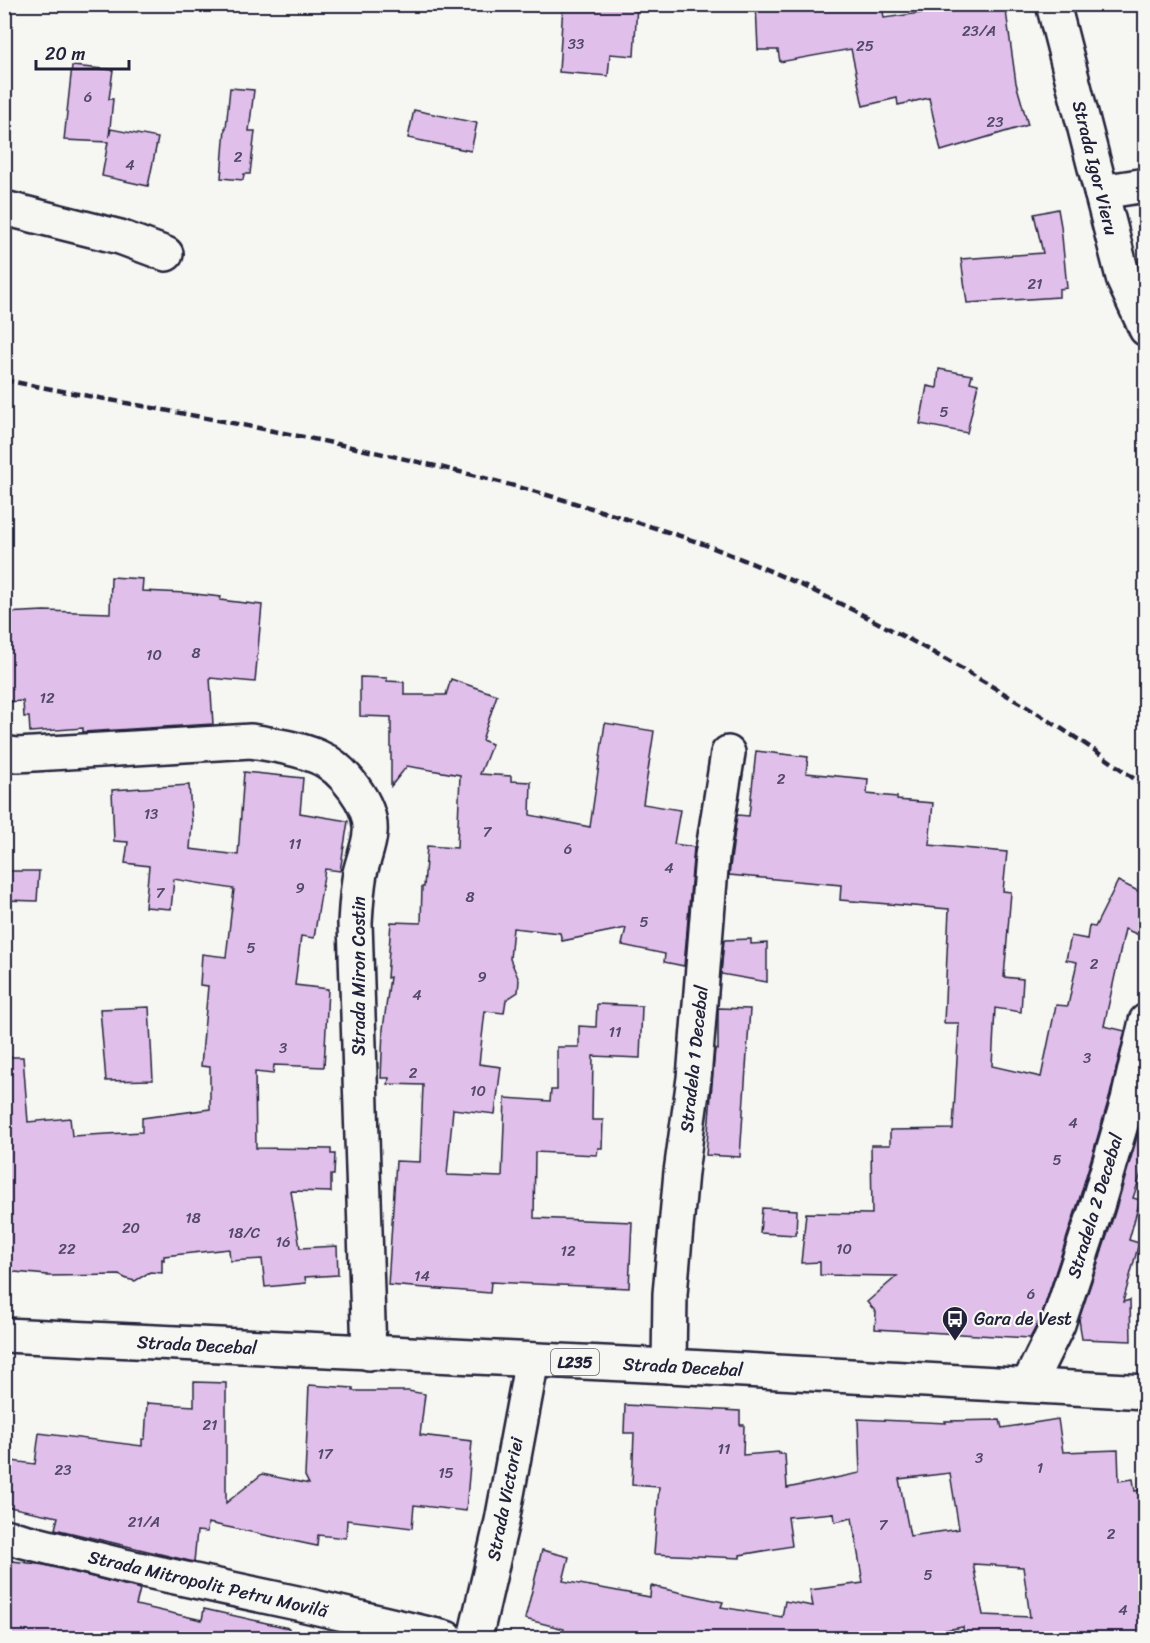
<svg xmlns="http://www.w3.org/2000/svg" width="1150" height="1643" font-family="Sriracha,sans-serif">
<rect width="100%" height="100%" fill="#f6f6f2"/>
<filter id="ink" filterUnits="userSpaceOnUse"><feTurbulence type="fractalNoise" baseFrequency=".0167" numOctaves="2"/><feDisplacementMap in="SourceGraphic" scale="12" xChannelSelector="R" yChannelSelector="G"/><feConvolveMatrix kernelMatrix="1 2 1 2 8 2 1 2 1" color-interpolation-filters="sRGB"/></filter>
<g filter="url(#ink)">
<g fill="#e0bfeb" stroke="#22223b" stroke-width="1.5" fill-rule="evenodd">
<path d="M563 4H637L634 56 610 54 608 76 559 72Z"/>
<path d="M756 4H882L884 18 987 4H1005L1016 83 1028 125 941 151 929 98 898 105 897 98 863 106 851 49 780 62 778 50H758Z"/>
<path d="M72 66 113 70 109 99H113L109 137 111 129 158 138 148 186 102 176 108 142 64 140Z"/>
<path d="M230 88 254 90 249 131H255L250 174H244L243 180 221 178 225 128H226Z"/>
<path d="M414 110 477 123 471 151 408 138Z"/>
<path d="M1058 209 1061 226 1067 288 1059 289V297L967 303 961 259 1043 253 1034 214Z"/>
<path d="M939 369 972 375 970 382 978 384 967 433 920 424 927 386 937 388Z"/>
<path d="M111 577 143 579 142 591 186 593 221 597 220 600 262 605 255 682 210 678 213 724 83 732V728L30 732 29 717H24L23 701 4 702V613L44 611 110 613Z"/>
<path d="M360 677 387 678V681L404 682V695H446L451 679 497 695 482 740 492 744 480 774 511 776V781L531 782 530 815 590 827 605 723 654 731 643 804 680 810 674 844 694 847 684 966 664 962 665 954 622 945 626 928 562 941 560 933 513 928 510 959 519 980 518 992 506 1000 504 1013 485 1011 479 1064 501 1067 495 1114 453 1109 447 1175 502 1177 505 1098 550 1101 551 1090H557V1047H579V1026L596 1027 597 1004 642 1006 640 1058 593 1056 592 1120H603L602 1148H598L597 1155 535 1152 534 1218 632 1222 629 1288 491 1282 490 1293 388 1285 396 1161 420 1162 423 1085 388 1084 389 1078H381L383 1029 390 977 387 978 391 922 421 923 422 887H424L427 846 457 848 460 775 407 766 391 786V717L360 716Z"/>
<path d="M756 751 808 757 806 773 868 779 867 794 897 797V800L933 803 929 845 1007 852 1003 891 1011 892 1004 977 1023 979 1021 1012 995 1008 992 1066 1041 1077 1056 1005 1068 1006 1077 962 1066 960 1071 936 1087 939 1089 926 1095 927 1118 881 1146 895V938L1125 929 1104 1026 1125 1031 1110 1095 1079 1200 1041 1317 1030 1338 875 1329 876 1312 867 1302 897 1276 820 1275V1262L801 1263 806 1213 872 1214 871 1145H890V1130L953 1129 959 1023H944L949 909 840 900 841 885 729 875 737 815 749 816Z"/>
<path d="M244 772 303 778 300 813 348 821 340 871 325 869 314 938 301 936 295 985 328 989 324 1067 274 1065 273 1074 255 1072 256 1148 331 1149V1154H335L334 1175H331V1192L291 1191 300 1248 337 1246 338 1275 305 1277 306 1283 265 1287 262 1259 230 1261 229 1249 164 1256V1260L162 1259V1273L150 1272 135 1281 127 1279 119 1275 47 1276V1275L4 1271V1057H23L28 1122 70 1118 72 1136 142 1132V1118L210 1109V1067L201 1066 208 986 200 985 202 954 226 957 234 889 174 879 171 909 145 907 149 866 125 863 128 842 114 841 112 790 189 785 192 823 190 849 238 855Z"/>
<path d="M4 871H39L37 901 4 900Z"/>
<path d="M751 939V944L767 943V982L721 974 724 940Z"/>
<path d="M149 1007 153 1080 106 1081 100 1009Z"/>
<path d="M718 1008 750 1009 740 1157 706 1155 715 1049 718 1050Z"/>
<path d="M1146 1107V1159L1133 1198 1140 1200 1129 1240 1139 1243 1123 1302 1130 1300 1131 1341 1082 1339 1079 1319 1115 1212Z"/>
<path d="M762 1208 797 1210 796 1235 760 1233Z"/>
<path d="M194 1382 226 1383V1503L262 1474 309 1484 305 1476 309 1385 353 1388V1391H408L425 1394 420 1435 472 1441 466 1511 414 1505 412 1528 347 1520 346 1538 318 1535 317 1546 208 1523 207 1532 197 1531 194 1562 55 1529 58 1517 4 1506V1460L35 1464 39 1433 142 1446V1439H145L147 1403 194 1406Z"/>
<path d="M625 1405 740 1411V1425H744L743 1455 779 1452V1454H785L787 1488 860 1473 858 1419 946 1423 945 1421 1000 1420 1002 1428 1058 1419 1063 1452 1118 1450 1119 1481 1133 1479 1135 1491 1140 1490 1146 1514V1638H964L963 1627 901 1638H562L564 1629 525 1619 542 1550 569 1557 563 1581 650 1597 651 1586 723 1602 721 1607 782 1617 785 1601 813 1606 810 1590 863 1583 852 1518 835 1522 834 1513 788 1517 792 1546 740 1555V1558L654 1554 659 1487 632 1485 634 1433H624ZM950 1473 959 1529 910 1536 899 1479ZM973 1564 1023 1567 1030 1617 983 1615Z"/>
<path d="M4 1560 45 1565 140 1589 136 1605 202 1620 204 1609 289 1628 288 1638H4Z"/>
</g>
<g fill="none" stroke-linecap="round" stroke-linejoin="round">
<g stroke="#22223b" stroke-width="38">
<g id="minor">
<path d="M1053 4 1124 281 1146 329"/>
<path d="M1101 192 1146 185"/>
<path d="M4 208 120 237 166 254"/>
<path d="M4 753 17 755 251 741C274 745 297 748 318 757 342 767 373 805 370 833 369 846 363 860 360 873 357 890 356 906 355 923L369 1353"/>
<path d="M669 1366 670 1294 681 1172 694 1078 712 856 728 753"/>
<path d="M1028 1385 1058 1324 1097 1206 1128 1100 1146 1021"/>
<path d="M4 1536 124 1566 297 1603 446 1638"/>
<path d="M475 1638 502 1521 532 1360"/>
</g>
</g>
<g stroke="#22223b" stroke-width="38">
<path id="major" d="M4 1335 669 1366 1146 1392"/>
</g>
<use href="#minor" stroke="#f6f6f2" stroke-width="33"/>
<use href="#major" stroke="#f6f6f2" stroke-width="33"/>
<path stroke="#22223b" stroke-width="4.5" stroke-dasharray="9 4.5" stroke-linecap="butt" d="M4 380C212 420 422 453 623 518 652 527 682 536 711 547 803 582 890 627 976 677 1034 711 1093 746 1146 788"/>
</g>
</g>
<defs>
<g id="bus-pin" transform="scale(1.35)"><path d="M0 17L-7.5 6A9.5 9.5 0 1 1 7.5 6Z" fill="#22223b" stroke="#f6f6f2"/><path d="M-5-6H5V4H4V6H2V4H-2V6H-4V4H-5ZM-3.5-4V0h7V-4ZM-3.5 1.2v1.5H-2V1.2ZM2 1.2v1.5H3.5V1.2Z" fill="#fff"/></g>
</defs>
<g fill-rule="evenodd">
<use href="#bus-pin" x="955" y="1319"/>
</g>
<g text-anchor="middle" dominant-baseline="central" stroke-width="4.5" stroke-linejoin="round" paint-order="stroke">
<g font-size="15" fill="#524967">
<text x="979" y="31">23/A</text>
<text x="576" y="44">33</text>
<text x="865" y="46">25</text>
<text x="88" y="97">6</text>
<text x="995" y="122">23</text>
<text x="238" y="157">2</text>
<text x="130" y="165">4</text>
<text x="1035" y="284">21</text>
<text x="944" y="412">5</text>
<text x="196" y="653">8</text>
<text x="154" y="655">10</text>
<text x="47" y="698">12</text>
<text x="781" y="779">2</text>
<text x="151" y="814">13</text>
<text x="487" y="832">7</text>
<text x="295" y="844">11</text>
<text x="568" y="849">6</text>
<text x="669" y="868">4</text>
<text x="300" y="888">9</text>
<text x="160" y="893">7</text>
<text x="470" y="897">8</text>
<text x="644" y="922">5</text>
<text x="251" y="948">5</text>
<text x="1094" y="964">2</text>
<text x="482" y="977">9</text>
<text x="417" y="995">4</text>
<text x="615" y="1032">11</text>
<text x="283" y="1048">3</text>
<text x="1087" y="1058">3</text>
<text x="413" y="1073">2</text>
<text x="478" y="1091">10</text>
<text x="1073" y="1123">4</text>
<text x="1057" y="1160">5</text>
<text x="193" y="1218">18</text>
<text x="131" y="1228">20</text>
<text x="244" y="1233">18/C</text>
<text x="283" y="1242">16</text>
<text x="67" y="1249">22</text>
<text x="844" y="1249">10</text>
<text x="568" y="1251">12</text>
<text x="422" y="1276">14</text>
<text x="1031" y="1294">6</text>
<text x="210" y="1425">21</text>
<text x="724" y="1449">11</text>
<text x="325" y="1454">17</text>
<text x="979" y="1458">3</text>
<text x="1040" y="1468">1</text>
<text x="63" y="1470">23</text>
<text x="446" y="1473">15</text>
<text x="144" y="1522">21/A</text>
<text x="883" y="1525">7</text>
<text x="1111" y="1534">2</text>
<text x="928" y="1575">5</text>
<text x="1123" y="1610">4</text>
</g>
<rect fill="#f6f6f2" stroke="#626272" stroke-width="1.5" x="551" y="1349" width="48" height="26" rx="4.5"/>
<g font-size="16" font-weight="bold" fill="#22223b">
<text x="575" y="1362">L235</text>
</g>
<g font-size="18" fill="#22223b" stroke="#f6f6f2">
<text transform="translate(1095 168) rotate(76)">Strada Igor Vieru</text>
<text transform="translate(359 976) rotate(-90)">Strada Miron Costin</text>
<text transform="translate(694 1059) rotate(-84)">Stradela 1 Decebal</text>
<text transform="translate(1095 1206) rotate(-73)">Stradela 2 Decebal</text>
<text transform="translate(197 1345) rotate(3)">Strada Decebal</text>
<text transform="translate(683 1367) rotate(3)">Strada Decebal</text>
<text transform="translate(505 1499) rotate(-79)">Strada Victoriei</text>
<text transform="translate(208 1584) rotate(13)">Strada Mitropolit Petru Movilă</text>
</g>
<g font-size="18" fill="#22223b" stroke="#f6f6f2" text-anchor="start">
<text x="974" y="1319">Gara de Vest</text>
</g>
</g>
<rect width="1150" height="1643" fill="none" stroke="#f6f6f2" stroke-width="24"/>
<rect x="12" y="12" width="1126" height="1619" fill="none" stroke="#22223b" stroke-width="2" filter="url(#ink)"/>
<path d="M36 60v9h93v-9" fill="none" stroke="#22223b" stroke-width="3"/>
<text x="45" y="60" font-size="18" fill="#22223b" stroke="#f6f6f2" stroke-width="4.5" paint-order="stroke">20 m</text>
</svg>
